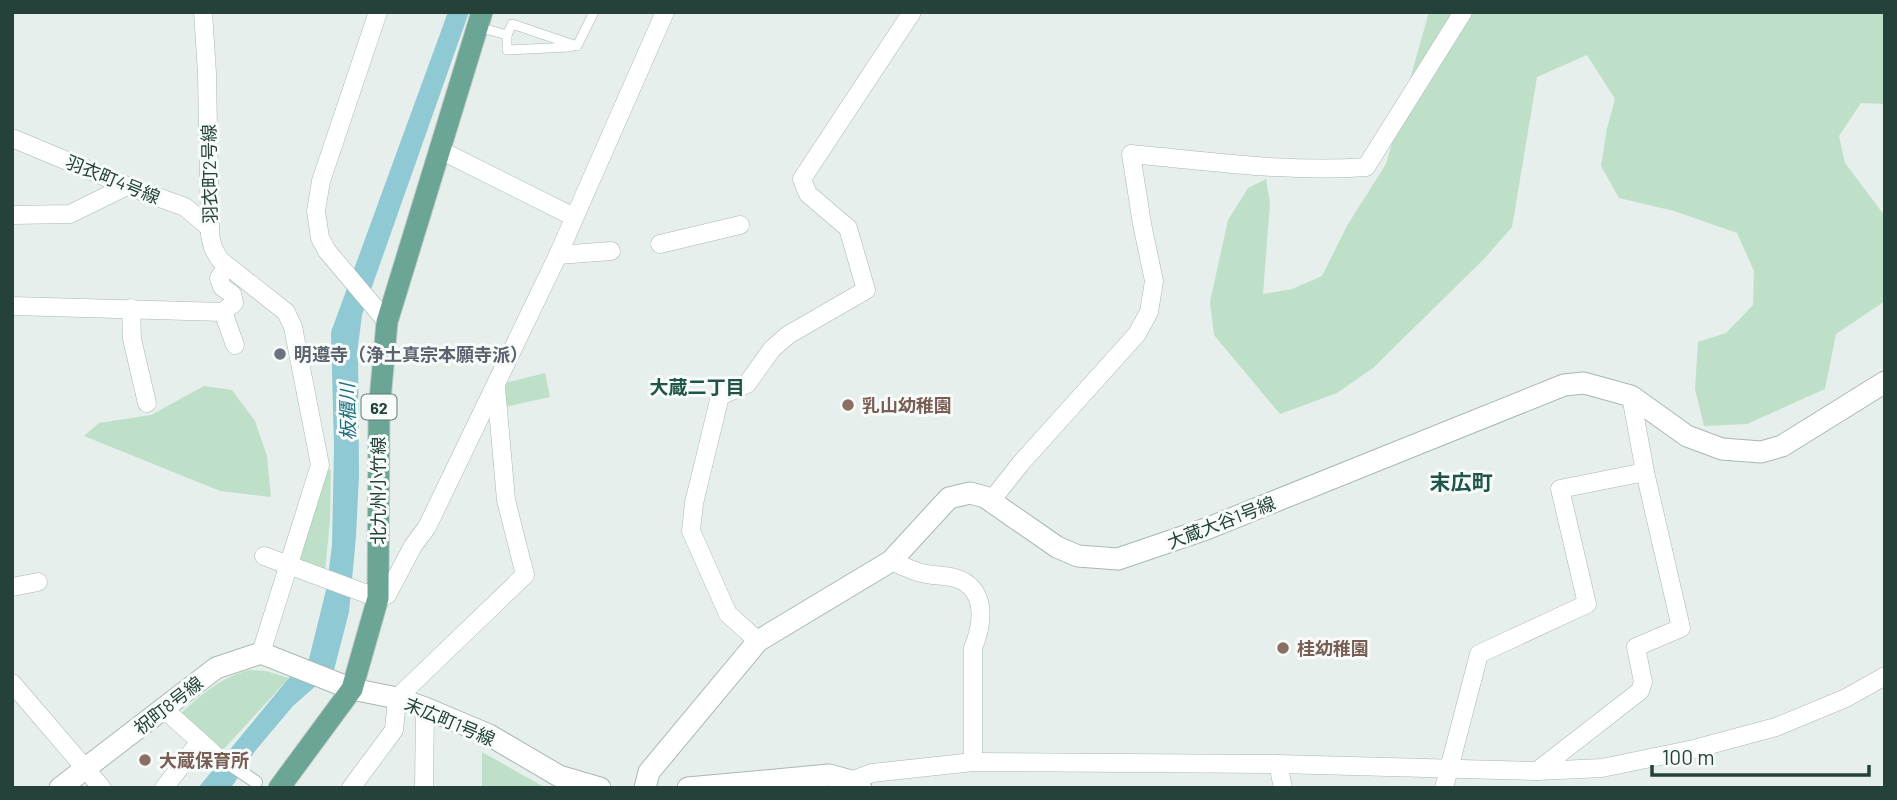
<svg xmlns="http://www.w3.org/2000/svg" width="1897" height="800" font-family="Barlow,'Noto Sans JP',sans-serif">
<rect width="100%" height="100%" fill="#e6efeb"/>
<g fill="#bfe0c8">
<path d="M1429 12H1885V104L1861 103 1839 136 1845 163 1885 216V301L1836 334 1825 389 1747 424 1704 426 1695 389 1698 342 1726 333 1753 305 1754 271 1737 233 1674 211 1619 198 1601 166 1607 128 1615 99 1587 55 1537 77 1512 227 1484 259 1373 368 1337 393 1280 414 1214 335 1210 302 1228 220 1248 188 1266 179 1270 203 1263 294 1292 289 1322 276 1348 224 1386 164Z"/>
<path d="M545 373 550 397 504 407 505 383Z"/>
<path d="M204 386 232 390 255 421 267 456 271 497 220 491 84 436 99 423 151 415Z"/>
<path d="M324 468 331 470 330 520 325 571 303 564 300 557Z"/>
<path d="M249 670 266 671 289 678 223 750 178 716C200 696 219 678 249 670Z"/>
<path d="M482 752 546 788H482Z"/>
</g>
<path fill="#8ec9d4" d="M448 12H469L362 315 358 346 359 476 356 536 349 612 334 670 293 706 255 751 231 788H198L289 678 309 659 327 586 332 545 334 448 331 332Z"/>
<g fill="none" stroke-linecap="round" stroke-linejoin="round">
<g stroke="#a8b8b2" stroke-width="10">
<g id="service">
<path d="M478 27 507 35 512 24 577 46 594 12"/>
<path d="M507 35V50L570 47"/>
</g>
</g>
<g stroke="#a8b8b2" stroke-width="14">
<path id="pedestrian" d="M214 754 256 782"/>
</g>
<g stroke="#a8b8b2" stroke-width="19">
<g id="minor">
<path d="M203 12 207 73 210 235 213 248 220 260 286 312 293 327 320 465 261 653"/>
<path d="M378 12 321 181 316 211 320 238 327 251 387 322"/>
<path d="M12 138 127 186 185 207 210 228"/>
<path d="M440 150 574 217"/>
<path d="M12 215 70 214 127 186"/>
<path d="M660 244 740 225"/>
<path d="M558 255 611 251"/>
<path d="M12 306 223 312 234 303 232 294 222 287 219 278 227 266"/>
<path d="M131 308 132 339 147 403"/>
<path d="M223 312 235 345"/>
<path d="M991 501 1021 463 1137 334 1149 312 1154 281 1142 224 1131 154C1209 161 1288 173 1366 167L1463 12"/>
<path d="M264 556 378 598 387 595 413 546 427 527 558 255 665 12"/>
<path d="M891 561C901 565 912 571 922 573 933 576 945 575 955 578 988 588 983 624 973 648V762"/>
<path d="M12 587 38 582"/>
<path d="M758 641 728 614 691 531 694 503 720 396 747 384 772 349 788 335 866 290 848 228 808 194 802 179 912 12"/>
<path d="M12 683 102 788"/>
<path d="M164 709 214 754"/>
<path d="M1278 764 1283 788"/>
<path d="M1537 771 1640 691 1643 682 1636 647 1681 628 1645 472 1631 396"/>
<path d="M851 781 872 773 973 762 1278 764 1537 771 1602 768 1694 749 1776 727 1846 698 1885 676"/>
<path d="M164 788 200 741"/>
<path d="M351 788 394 730 397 698 525 575 506 500 496 387"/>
<path d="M424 788 425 708"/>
<path d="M1444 788 1479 654 1587 604 1560 489 1645 472"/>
</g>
</g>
<g stroke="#a8b8b2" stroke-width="23">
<g id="tertiary">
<path d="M60 788 216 668 261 653 352 689 397 698 425 708 489 735 559 776 600 788"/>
<path d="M645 788 649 772 758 641 891 561 949 498 970 493 985 497 1057 547 1078 556 1118 559 1206 529 1564 385 1584 383 1631 396 1687 436 1722 449 1761 452 1782 446 1885 382"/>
<path d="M688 788 829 775 851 781 861 788"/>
</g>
</g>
<g stroke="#c2cac8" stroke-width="23">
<path id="primary" d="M279 788 352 689 378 598 379 411 387 322 482 12"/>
</g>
<use href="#service" stroke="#fff" stroke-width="9"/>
<use href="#pedestrian" stroke="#fff" stroke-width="12"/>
<use href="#minor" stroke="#fff" stroke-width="18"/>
<use href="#tertiary" stroke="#fff" stroke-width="21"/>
<use href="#primary" stroke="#6aa596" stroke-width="21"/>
</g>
<circle fill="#6b7280" stroke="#f7fbf9" stroke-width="2.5" cx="280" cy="354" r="7"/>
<g fill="#8d6e63" stroke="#f7fbf9" stroke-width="2.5">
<circle cx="848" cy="405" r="7"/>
<circle cx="1283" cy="648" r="7"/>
<circle cx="145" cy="760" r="7"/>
</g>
<g text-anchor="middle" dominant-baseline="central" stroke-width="6" stroke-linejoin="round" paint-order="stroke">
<rect fill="#f7fbf9" stroke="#637a73" stroke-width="2" x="361.5" y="394.5" width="35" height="25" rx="5"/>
<g font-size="16" font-weight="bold" fill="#24423a">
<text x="379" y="407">62</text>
</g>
<g font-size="18" fill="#24423a" stroke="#f7fbf9">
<text transform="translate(209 174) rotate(-91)">羽衣町2号線</text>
<text transform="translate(113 179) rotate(22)">羽衣町4号線</text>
<text transform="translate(378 491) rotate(-90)">北九州小竹線</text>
<text transform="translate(1221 522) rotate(-21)">大蔵大谷1号線</text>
<text transform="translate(168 705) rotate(-38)">祝町8号線</text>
<text transform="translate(450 721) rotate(23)">末広町1号線</text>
</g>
<g font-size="18" font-weight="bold" fill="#5b616d" stroke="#f7fbf9" text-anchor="start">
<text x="294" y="354">明遵寺（浄土真宗本願寺派）</text>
</g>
<g font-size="18" font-weight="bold" fill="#785e54" stroke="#f7fbf9" text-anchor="start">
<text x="862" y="405">乳山幼稚園</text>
<text x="1297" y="648">桂幼稚園</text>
<text x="159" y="760">大蔵保育所</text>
</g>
<g font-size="19" font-weight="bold" fill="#1f5548" stroke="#f7fbf9">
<text x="697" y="386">大蔵二丁目</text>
</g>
<g font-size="19" font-style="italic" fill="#1c6f80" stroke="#f7fbf9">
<text transform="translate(347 412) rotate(-91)">板櫃川</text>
</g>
<g font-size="21" font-weight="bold" fill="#1f5548" stroke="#f7fbf9">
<text x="1461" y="481">末広町</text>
</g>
</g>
<rect width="1897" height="800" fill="none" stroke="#24423a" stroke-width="28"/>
<path d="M1652 765v10h217v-10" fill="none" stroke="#24423a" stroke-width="3.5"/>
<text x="1662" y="765" font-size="21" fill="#24423a" stroke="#f7fbf9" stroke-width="5" paint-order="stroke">100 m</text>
</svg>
